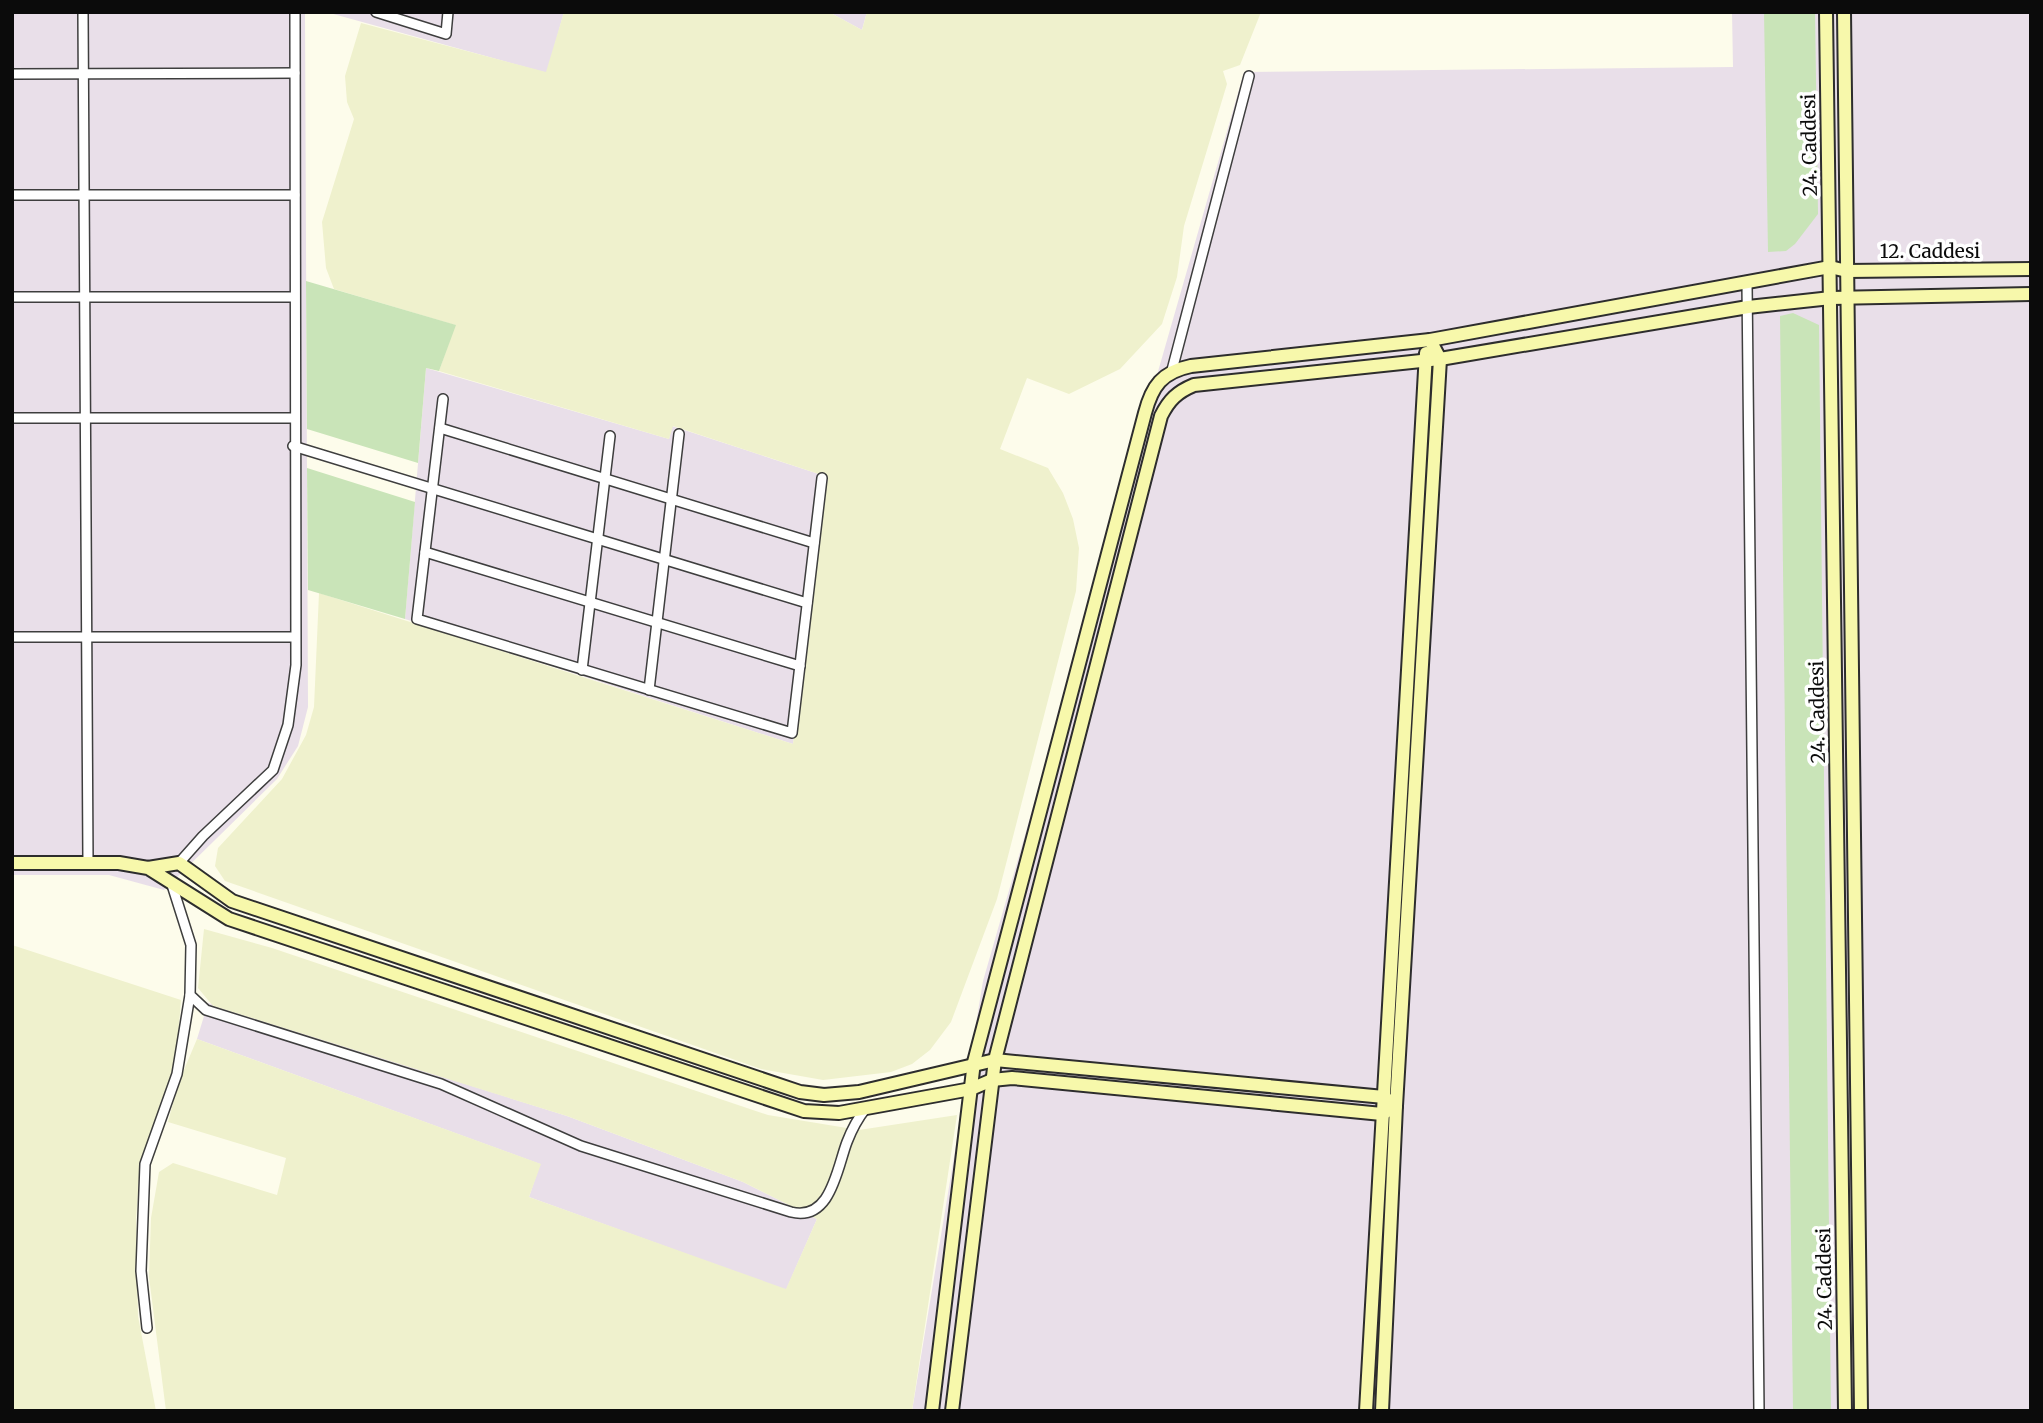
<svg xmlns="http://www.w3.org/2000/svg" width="2043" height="1423" font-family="Merriweather,serif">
<rect width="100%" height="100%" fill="#fdfceb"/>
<g fill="#e9dfe9">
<path d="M12 12H305L308 707 298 746 277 779 164 890 109 875H12Z"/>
<path d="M326 12H564L547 73Z"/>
<path d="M829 12H867L862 30Z"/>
<path d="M1732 12H2031V1411H912L983 981 1244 72 1733 67Z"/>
<path d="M426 368 669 439 672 426 828 477 793 744 405 619Z"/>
<path d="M208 1003 567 1116 743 1182 817 1219 786 1290 529 1197 540 1164 197 1039Z"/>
</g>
<g fill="#eff1cd">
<path d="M564 12H829L862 30 867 12H1261L1240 65 1223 71 1227 84 1184 226 1177 277 1162 324 1120 369 1069 394 1027 378 1000 449 1048 468 1063 493 1073 519 1079 548 1076 591 997 899 951 1022 930 1050 912 1064 891 1072 823 1080 761 1069 225 881 215 866 218 848 282 779 306 735 314 707 319 593 793 744 828 477 673 426 669 439 439 371 455 325 334 289 326 268 322 222 354 119 347 102 345 76 361 23 546 72Z"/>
<path d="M204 929 272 948 768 1115 859 1130 957 1115 912 1411H166L149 1277 151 1218 159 1172 173 1163 277 1195 286 1158 168 1122 178 1084 197 1039 541 1164 529 1197 786 1289 817 1219 743 1182 567 1116 213 1006 198 988Z"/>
<path d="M12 945 181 1000 176 1063 140 1164 136 1219 138 1316 156 1411H12Z"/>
</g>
<g fill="#c9e4b8">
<path d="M1764 12H1815L1818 214 1795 244 1786 251 1768 252Z"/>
<path d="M306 281 456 325 439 371 426 368 418 463 307 429Z"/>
<path d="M1793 313 1819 325 1831 1411H1793L1780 316Z"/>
<path d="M307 468 415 502 405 619 308 590Z"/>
</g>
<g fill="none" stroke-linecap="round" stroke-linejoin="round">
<g stroke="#3e3e3e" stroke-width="12">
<g id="street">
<path d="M83 12 88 863"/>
<path d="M376 12 446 34 448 12"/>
<path d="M12 74 295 73"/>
<path d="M12 195H295"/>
<path d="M1747 284 1759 1411"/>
<path d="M12 297H294"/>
<path d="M1172 370 1249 76"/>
<path d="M443 399 417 619 792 733 822 478"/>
<path d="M12 418H293"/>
<path d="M440 428 814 543"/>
<path d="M293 446 807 603"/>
<path d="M425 552 800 666"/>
<path d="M12 637H295"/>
<path d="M582 670 610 436"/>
<path d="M649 690 679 434"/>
<path d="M179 863 203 836 273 770 288 725 296 665 295 12"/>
<path d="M172 885 191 945 190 995 206 1010 441 1084 581 1146 791 1212C831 1222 837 1168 847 1142 852 1129 858 1118 866 1108"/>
<path d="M147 1328 141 1271 145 1164 177 1074 190 995"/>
</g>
</g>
<g stroke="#2d2d2d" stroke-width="16">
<g id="secondary">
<path d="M1826 12 1845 1411"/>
<path d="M1844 12 1861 1411"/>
<path d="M12 863H119L148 868 179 863 232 901 800 1092 824 1095 859 1092 995 1060 1384 1097 1396 1106 1382 1114 1012 1078 992 1080 971 1089 839 1113 804 1111 229 919 148 868"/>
<path d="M932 1411 974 1062 1145 413C1152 386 1162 372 1191 366L1430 340 1830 267 1847 271 2031 269"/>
<path d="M952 1411 995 1060 1161 416C1169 400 1177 392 1194 385L1440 359 1748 307 1831 298 2031 294"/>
<path d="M1366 1411 1426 353"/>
<path d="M1382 1411 1396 1106 1440 359 1430 340"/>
</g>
</g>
<use href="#street" stroke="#fff" stroke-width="9"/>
<use href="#secondary" stroke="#f7f8ab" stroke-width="12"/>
</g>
<g text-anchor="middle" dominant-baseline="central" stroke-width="7" stroke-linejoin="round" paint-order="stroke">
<g font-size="19" fill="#0b0b0b" stroke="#fff">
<text transform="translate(1809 145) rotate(-91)">24. Caddesi</text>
<text x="1930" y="251">12. Caddesi</text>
<text transform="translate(1817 712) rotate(-91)">24. Caddesi</text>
<text transform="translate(1824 1279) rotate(-91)">24. Caddesi</text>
</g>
</g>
<rect width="2043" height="1423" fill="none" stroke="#0b0b0b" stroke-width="28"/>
</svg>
